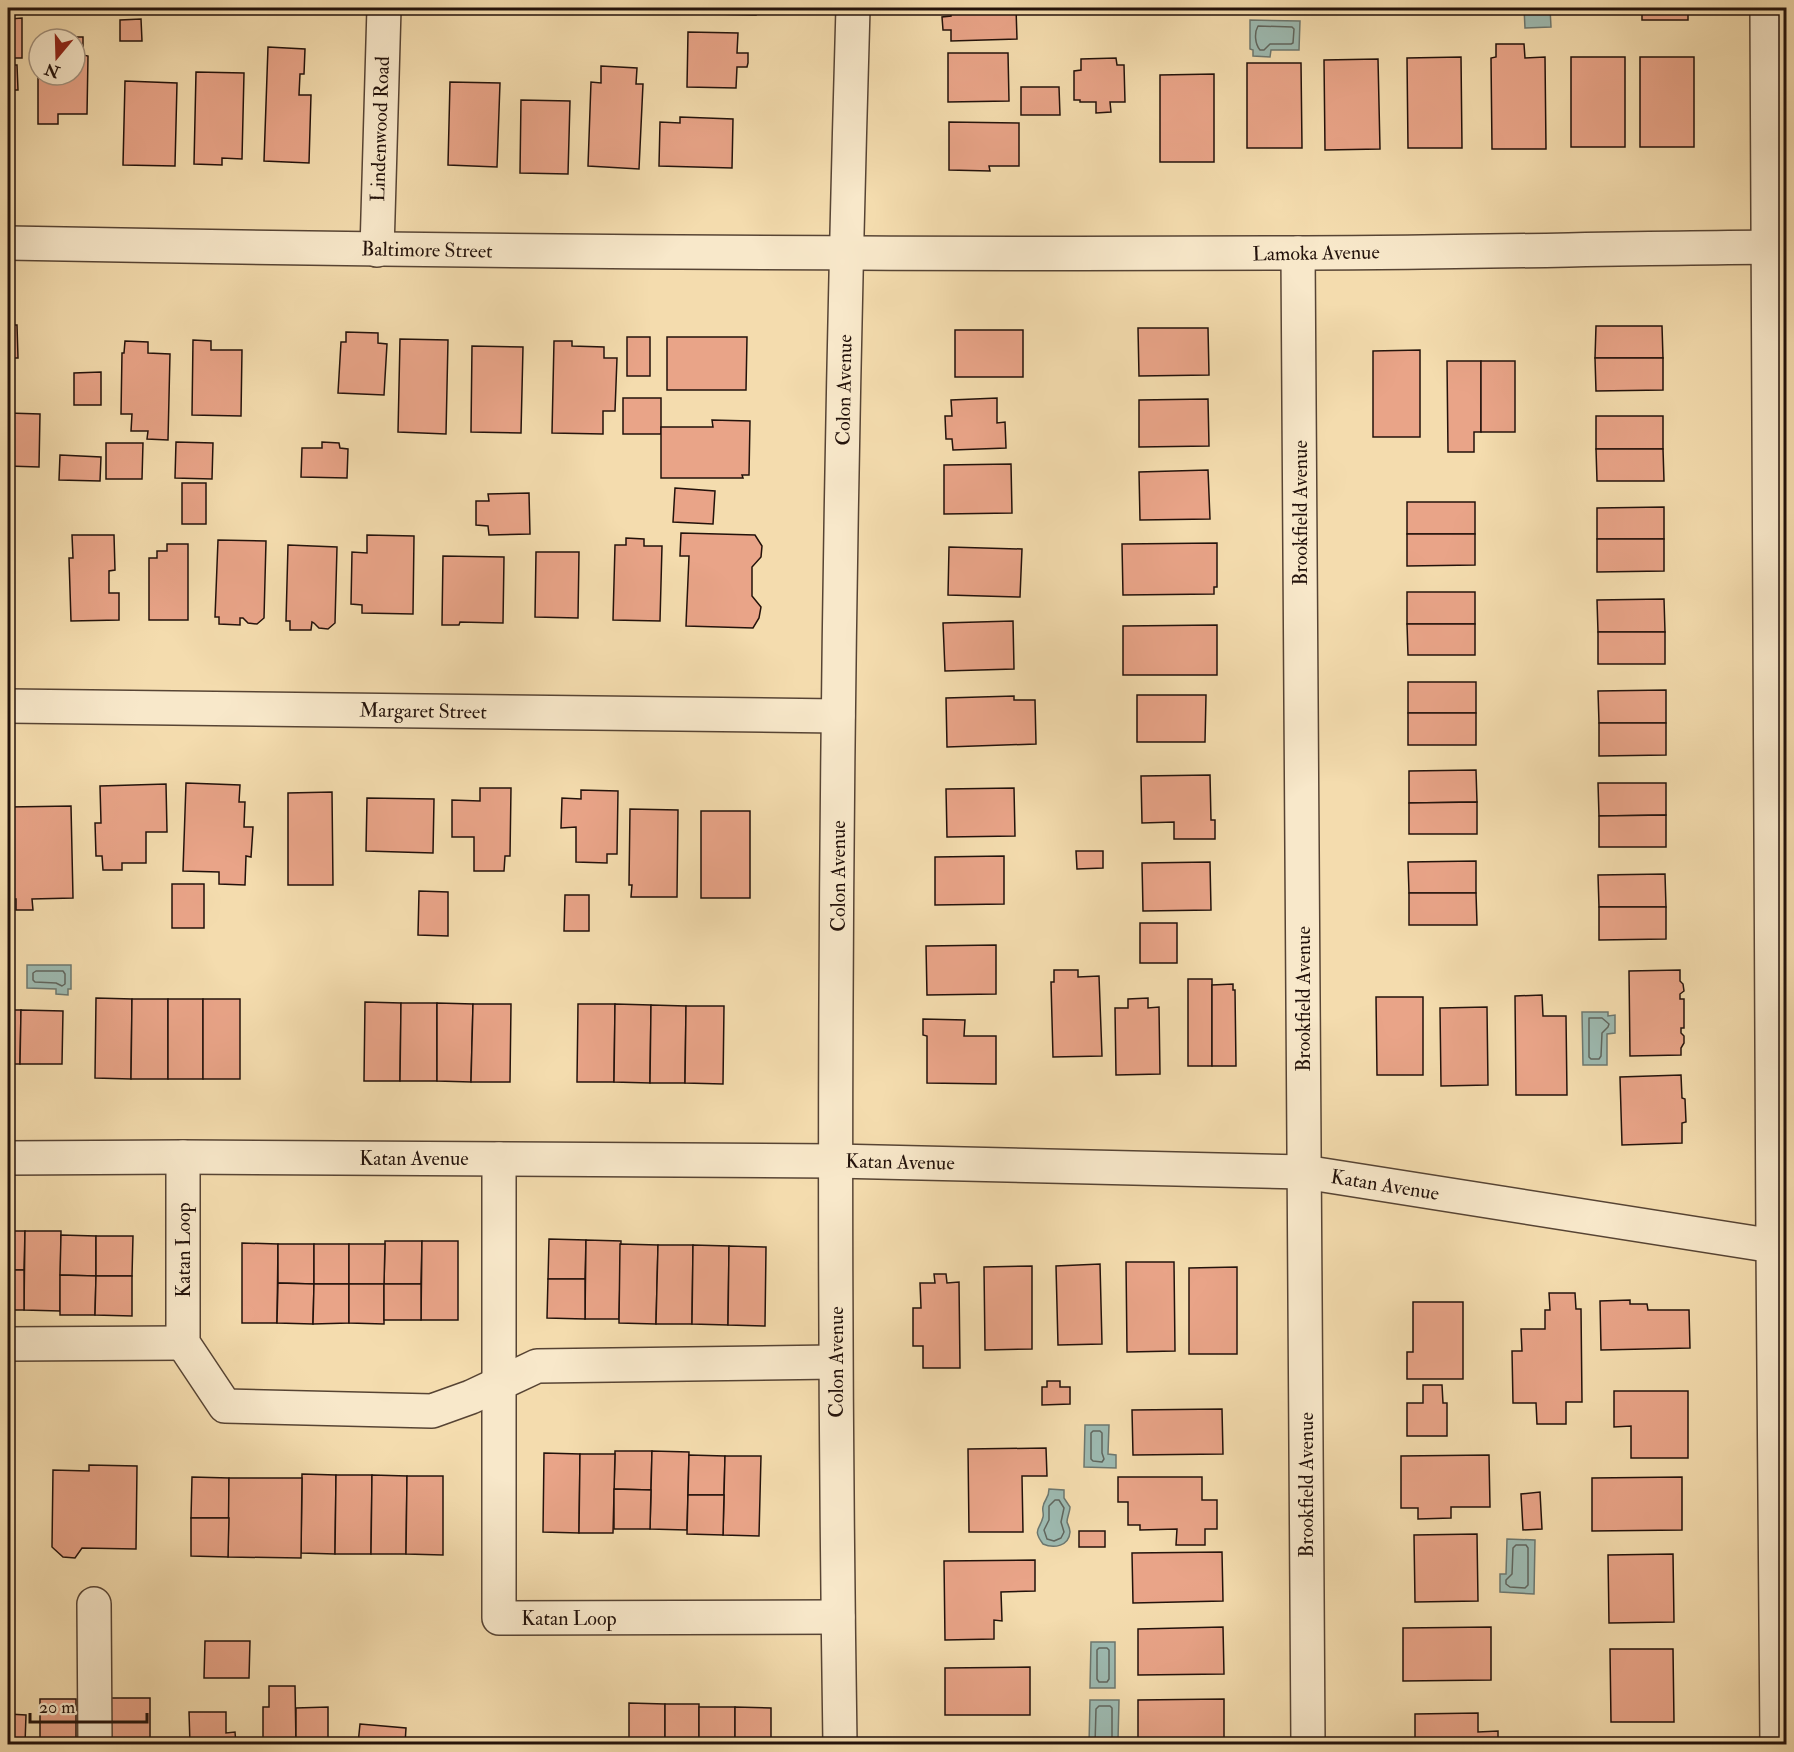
<svg xmlns="http://www.w3.org/2000/svg" width="1794" height="1752" font-family="'IM FELL Double Pica',serif">
<rect width="100%" height="100%" fill="#f4dcae"/>
<filter id="stains"><feTurbulence type="fractalNoise" baseFrequency=".00333" numOctaves="4"/><feColorMatrix values="0 0 0 0 .2 0 0 0 0 .09 0 0 0 0 .02 0 0 0 .5 -.17"/></filter>
<radialGradient id="worn" r=".72"><stop offset=".6" stop-color="#630" stop-opacity="0"/><stop offset="1" stop-color="#630" stop-opacity=".3"/></radialGradient>
<g fill="#9dbab1" stroke="#6c776f" stroke-width="1.5">
<path d="M1524 8H1550L1551 27 1525 28Z"/>
<path d="M1250 20 1300 21 1299 50H1271L1270 57 1253 56V50L1250 49Z"/>
<path d="M27 965H71V989H68V995L56 994V989L27 988Z"/>
<path d="M1582 1012H1608V1016L1615 1015V1033L1607 1034V1065H1583Z"/>
<path d="M1085 1425H1109L1108 1454 1116 1455V1468L1084 1467Z"/>
<path d="M1049 1489 1064 1490V1498L1070 1507C1070 1512 1067 1517 1067 1522 1068 1525 1070 1528 1070 1532 1069 1546 1054 1549 1043 1544 1032 1529 1040 1530 1043 1517 1044 1514 1042 1510 1043 1507 1044 1499 1049 1499 1049 1489Z"/>
<path d="M1507 1539 1535 1540 1534 1594 1500 1592V1574H1506Z"/>
<path d="M1091 1642H1115V1688H1090Z"/>
<path d="M1090 1700H1119L1118 1741H1126V1744H1089Z"/>
</g>
<g fill="none" stroke-linecap="round" stroke-linejoin="round">
<g stroke="#60665e" stroke-width="1.5">
<path d="M1258 26 1292 27 1294 29 1293 43 1291 44H1270L1264 50H1260C1255 44 1254 33 1258 26Z"/>
<path d="M36 971H63L65 974V984L62 986 56 983 35 982 33 980V973Z"/>
<path d="M1589 1018H1602L1609 1024 1608 1027 1602 1033 1601 1056 1599 1059H1591L1589 1057Z"/>
<path d="M1093 1431H1100L1102 1433V1453L1104 1459 1102 1462 1093 1461 1091 1459V1433Z"/>
<path d="M1055 1500H1059L1064 1508 1061 1522 1064 1532 1061 1538 1054 1541 1047 1539 1044 1530 1049 1520V1506Z"/>
<path d="M1516 1545H1526L1528 1548V1585L1525 1588 1510 1587 1506 1584V1580L1512 1574 1513 1548Z"/>
<path d="M1099 1648H1107L1109 1650V1679L1107 1682H1099L1097 1679V1650Z"/>
<path d="M1095 1744 1096 1709 1099 1706H1110L1112 1708V1740L1114 1744"/>
</g>
</g>
<g fill="#e9a488" stroke="#23120b" stroke-width="1.5">
<path d="M189 8H267V10L189 9Z"/>
<path d="M658 8H756V15L668 13V8Z"/>
<path d="M950 8H1016L1017 39 951 41V30H943L942 17 951 16Z"/>
<rect x="1642" y="8" width="46" height="12"/>
<path d="M8 9H11L10 19 22 18V58H8Z"/>
<path d="M141 19 142 41H120V20Z"/>
<path d="M688 32 738 33 737 53H748V63L747 67H737L736 88 687 87Z"/>
<path d="M44 37H83V55L88 56 87 114H58V124H38V52L39 75H75V39H44Z"/>
<path d="M1496 44H1524L1525 58 1545 57 1546 149H1492L1491 58 1496 57Z"/>
<path d="M268 47 305 49 304 74H300L299 95H311L309 163 264 161Z"/>
<path d="M948 53H1008L1009 101 948 102Z"/>
<path d="M1461 57 1462 148H1408L1407 58Z"/>
<rect x="1571" y="57" width="54" height="90"/>
<rect x="1640" y="57" width="54" height="90"/>
<path d="M1116 58 1117 65H1124L1125 102H1110L1111 112 1096 113V102H1080V100H1074V71L1081 70V59Z"/>
<path d="M1378 59 1380 149 1325 150 1324 60Z"/>
<path d="M1247 63H1301L1302 148H1247Z"/>
<path d="M8 65H17L18 90H8Z"/>
<path d="M601 66 637 68 636 84H643L639 169 588 166 591 82 601 83Z"/>
<path d="M196 72 244 73 242 159 222 158V165L194 164Z"/>
<path d="M1214 74V162H1160V75Z"/>
<path d="M125 81 177 83 175 166 123 165Z"/>
<path d="M450 82 500 83 497 167 448 165Z"/>
<path d="M1021 87H1059L1060 115H1021Z"/>
<path d="M521 100 570 101 568 174 520 173Z"/>
<path d="M680 117 733 119 732 168 659 166 660 122 680 123Z"/>
<path d="M949 122 1019 123V166H989L990 171 949 170Z"/>
<path d="M8 325H17L18 358H8Z"/>
<path d="M1596 326H1662L1663 358H1595Z"/>
<path d="M1138 328H1208L1209 375 1139 376Z"/>
<rect x="955" y="330" width="68" height="47"/>
<path d="M346 332 378 333V343L387 344 384 395 338 393 341 342H346Z"/>
<rect x="627" y="337" width="23" height="39"/>
<path d="M667 337H747L746 390H667Z"/>
<path d="M400 339 448 340 446 434 398 432Z"/>
<path d="M193 340 211 341V350H242L241 416 192 415Z"/>
<path d="M125 341 148 342V353L170 354 168 440 147 439 148 431H131L132 414H121L122 353H124Z"/>
<path d="M554 341H572V346L604 347V358H617L615 411H603V434L552 433Z"/>
<path d="M472 346 523 347 521 433 471 432Z"/>
<path d="M1420 350V437H1373V351Z"/>
<path d="M1595 358H1663V390L1596 391Z"/>
<path d="M1447 361H1481V432H1474V452H1448Z"/>
<rect x="1481" y="361" width="34" height="71"/>
<path d="M101 372V405H74V373Z"/>
<rect x="623" y="398" width="38" height="36"/>
<path d="M997 398V423L1005 422 1006 448 953 450 952 439H946L945 416H952L951 400Z"/>
<path d="M1208 399 1209 446 1139 447V400Z"/>
<path d="M8 413 40 414 39 467 8 466Z"/>
<rect x="1596" y="416" width="67" height="33"/>
<path d="M712 420 750 421 749 475H742L743 478H661V427H713Z"/>
<path d="M176 442 213 443 212 479 175 478Z"/>
<path d="M322 442 339 443 340 448 348 449 347 478 301 477 302 448H322Z"/>
<path d="M106 443H143L142 479H106Z"/>
<path d="M1596 449H1663L1664 481H1597Z"/>
<path d="M60 455 101 457 100 481 59 480Z"/>
<path d="M1011 464 1012 513 944 514V465Z"/>
<path d="M1208 470 1210 519 1140 520 1139 472Z"/>
<rect x="182" y="483" width="24" height="41"/>
<path d="M8 488H13L12 552H8Z"/>
<path d="M675 488 715 491 713 524 673 522Z"/>
<path d="M529 493 530 534 489 535 488 526 476 525V501H489L488 494Z"/>
<rect x="1407" y="502" width="68" height="32"/>
<path d="M1664 507V539H1597V508Z"/>
<path d="M681 533 755 535 762 546 761 557 752 567V596L761 607 759 618 753 628 686 626 689 556H680Z"/>
<path d="M1407 534H1475V565L1407 566Z"/>
<path d="M72 535H114L115 570 109 571V593H119V620L71 621 69 558H73Z"/>
<path d="M367 535 414 536 413 614 362 613V605L351 604 352 552 367 553Z"/>
<path d="M626 538 644 539V546H662L660 621 613 620 615 545H626Z"/>
<path d="M1597 539H1664V571L1597 572Z"/>
<path d="M218 540 266 541 264 618 257 624 248 623 243 618H240V625L219 624V617H215Z"/>
<path d="M1217 543V587H1214V594L1123 595 1122 544Z"/>
<path d="M167 544H188V620H149V558H157V551H167Z"/>
<path d="M288 545 337 547 335 623 328 629 319 628 314 623 312 622 311 630H290V621H286Z"/>
<path d="M949 547 1022 549 1020 597 948 595Z"/>
<path d="M536 552H579L578 618 535 617Z"/>
<path d="M443 556 504 557 503 623 460 622 459 625H442Z"/>
<rect x="1407" y="592" width="68" height="32"/>
<path d="M1664 599 1665 632H1598L1597 600Z"/>
<path d="M1013 621 1014 669 945 671 943 623Z"/>
<path d="M1407 624H1475V655H1408Z"/>
<path d="M1217 625V675H1123V626Z"/>
<rect x="1598" y="632" width="67" height="32"/>
<rect x="1408" y="682" width="68" height="31"/>
<path d="M1666 690V723H1599L1598 691Z"/>
<path d="M1137 695H1206L1205 742H1137Z"/>
<path d="M1014 696V700H1035L1036 744 947 747 946 698Z"/>
<rect x="1408" y="713" width="68" height="32"/>
<path d="M1599 723H1666V755L1599 756Z"/>
<path d="M1476 770 1477 802 1409 803V771Z"/>
<path d="M1210 775 1211 820H1215V839H1174V822L1142 823 1141 776Z"/>
<path d="M186 783 240 785 239 802H245L244 827H253L251 857 246 856 245 885 219 884V872L183 871Z"/>
<path d="M1598 783H1666V815L1599 816Z"/>
<path d="M166 784 167 832H146V863H122V870H103L102 856H96L95 823H101L100 786Z"/>
<path d="M480 788H511L510 856H505L504 871H474V837H452V800L480 801Z"/>
<path d="M1014 788 1015 836 947 837 946 789Z"/>
<path d="M581 790 618 791 617 854H607V863L576 862V827L561 828 562 798 581 799Z"/>
<path d="M332 792 333 885H288V793Z"/>
<path d="M367 798 434 799 433 853 366 851Z"/>
<path d="M1477 802V834H1409V803Z"/>
<path d="M71 806 73 898 32 899 33 910H16V899H10L9 807Z"/>
<path d="M630 809 678 810 677 897H631L632 885H629Z"/>
<rect x="701" y="811" width="49" height="87"/>
<path d="M1666 815V847H1599V816Z"/>
<path d="M1076 851H1103V868L1077 869Z"/>
<path d="M1004 856V904L935 905V857Z"/>
<path d="M1476 861V893H1409L1408 862Z"/>
<path d="M1210 862 1211 910 1143 911 1142 863Z"/>
<path d="M1665 874 1666 907H1599L1598 875Z"/>
<rect x="172" y="884" width="32" height="44"/>
<path d="M419 891 448 892V936L418 935Z"/>
<path d="M1409 893H1476L1477 925H1409Z"/>
<path d="M565 895H589V931H564Z"/>
<path d="M1599 907H1666V939L1599 940Z"/>
<rect x="1140" y="923" width="37" height="40"/>
<path d="M996 945V994L927 995 926 946Z"/>
<path d="M1054 970H1078V977L1099 976 1102 1056 1053 1057 1051 982H1054Z"/>
<path d="M1680 970V981L1683 984 1684 991 1680 994V999H1684V1028H1681V1033L1684 1036V1043L1681 1048V1055L1630 1056 1629 971Z"/>
<rect x="1188" y="979" width="24" height="87"/>
<path d="M1233 984V990H1235L1236 1066H1212V985Z"/>
<path d="M1542 995 1543 1016H1566L1567 1095H1516L1515 996Z"/>
<path d="M1376 997H1423V1075H1377Z"/>
<path d="M96 998 132 999 131 1079 95 1078Z"/>
<path d="M1148 998V1008L1159 1007 1160 1074 1116 1075 1115 1008H1128V999Z"/>
<path d="M132 999H168V1079H131Z"/>
<rect x="168" y="999" width="35" height="80"/>
<rect x="203" y="999" width="37" height="80"/>
<path d="M365 1002 401 1003 400 1081H364Z"/>
<path d="M401 1003H437V1081H400Z"/>
<path d="M437 1003 473 1004 471 1082 437 1081Z"/>
<path d="M473 1004H511L510 1082H471Z"/>
<path d="M578 1004H615L614 1082H577Z"/>
<path d="M615 1004 651 1005 650 1083 614 1082Z"/>
<path d="M651 1005 686 1006 685 1083H650Z"/>
<path d="M686 1006H724L723 1084 685 1083Z"/>
<path d="M1487 1007 1488 1085 1441 1086 1440 1008Z"/>
<path d="M8 1010H21L20 1064H8Z"/>
<path d="M21 1010 63 1011 62 1064H20Z"/>
<path d="M923 1019 965 1020 964 1036H996V1084L927 1083V1036L923 1035Z"/>
<path d="M1681 1075 1682 1098 1685 1099 1686 1122 1682 1123V1143L1622 1145 1620 1077Z"/>
<path d="M8 1231H25L24 1270H8Z"/>
<path d="M25 1231H61L60 1311 24 1310Z"/>
<path d="M61 1235 96 1236V1276L60 1275Z"/>
<path d="M96 1236H133L132 1276H96Z"/>
<path d="M549 1239 586 1240 585 1279H548Z"/>
<path d="M586 1240 621 1241 619 1319H585Z"/>
<path d="M385 1241H422L421 1284H384Z"/>
<path d="M422 1241H458V1320H421Z"/>
<path d="M242 1243 278 1244 277 1323H242Z"/>
<path d="M278 1244H314V1284L278 1283Z"/>
<rect x="314" y="1244" width="35" height="40"/>
<path d="M349 1244H385L384 1284H349Z"/>
<path d="M620 1244 658 1245 656 1324 619 1323Z"/>
<path d="M658 1245H693L692 1324H656Z"/>
<path d="M693 1245 729 1246 728 1325 692 1324Z"/>
<path d="M729 1246 766 1247 765 1326 728 1325Z"/>
<path d="M1126 1262H1174L1175 1351 1127 1352Z"/>
<path d="M1100 1264 1102 1344 1058 1345 1056 1266Z"/>
<path d="M1032 1266V1349L985 1350 984 1267Z"/>
<path d="M1237 1267V1354H1189V1268Z"/>
<rect x="8" y="1270" width="16" height="40"/>
<path d="M934 1274H946L947 1283 959 1282 960 1368H923V1346H913V1308H921L920 1283H935Z"/>
<path d="M60 1275 96 1276 95 1315H60Z"/>
<path d="M96 1276H132V1316L95 1315Z"/>
<path d="M548 1279H585V1319L547 1318Z"/>
<path d="M278 1283 314 1284 313 1324 277 1323Z"/>
<path d="M314 1284H349V1323L313 1324Z"/>
<path d="M349 1284H384V1324L349 1323Z"/>
<rect x="384" y="1284" width="37" height="36"/>
<path d="M1549 1293H1575L1576 1309H1581L1582 1402H1566V1424H1537L1536 1403H1513L1512 1351H1522L1521 1329H1545V1310H1550Z"/>
<path d="M1630 1300V1304H1647L1648 1310H1689L1690 1348 1601 1350 1600 1301Z"/>
<path d="M1413 1302H1463V1379H1407V1352H1413Z"/>
<path d="M1047 1381H1060V1387H1070V1404L1042 1405V1387H1047Z"/>
<path d="M1423 1385H1442L1443 1403H1447V1436H1407V1403H1423Z"/>
<path d="M1614 1391H1688V1458H1631V1426L1614 1427Z"/>
<path d="M1222 1409 1223 1454 1133 1455 1132 1410Z"/>
<path d="M1046 1448 1047 1476H1022L1023 1532H969L968 1449Z"/>
<path d="M615 1451H652L651 1490 614 1489Z"/>
<path d="M652 1451 689 1452 687 1530 650 1529Z"/>
<path d="M544 1453 580 1454 579 1533 543 1532Z"/>
<path d="M580 1454H615L613 1533H579Z"/>
<path d="M689 1455 725 1456 724 1495H688Z"/>
<path d="M1489 1455 1490 1507H1451V1518L1418 1519V1508H1401V1456Z"/>
<path d="M725 1456H761L759 1536 723 1535Z"/>
<path d="M89 1465 137 1466 136 1549 82 1548 75 1558 63 1557 52 1547 53 1470 89 1471Z"/>
<path d="M302 1474 336 1475 335 1554 301 1553Z"/>
<path d="M336 1475H372L371 1554H335Z"/>
<path d="M372 1475 407 1476 406 1554H371Z"/>
<path d="M407 1476H443V1555L406 1554Z"/>
<path d="M192 1477 229 1478V1518H191Z"/>
<path d="M1118 1477H1202V1500H1217V1529H1205V1545H1176L1177 1529 1140 1530V1525H1128V1502H1118Z"/>
<path d="M1682 1477V1530L1592 1531V1478Z"/>
<path d="M229 1478H302L301 1558 228 1557Z"/>
<path d="M614 1489 651 1490 650 1529H614Z"/>
<path d="M1540 1492 1542 1529 1523 1530 1521 1494Z"/>
<path d="M688 1495H724L723 1535 687 1534Z"/>
<path d="M191 1518H229L228 1557 191 1556Z"/>
<rect x="1079" y="1531" width="26" height="16"/>
<path d="M1477 1534 1478 1601 1415 1602 1414 1535Z"/>
<path d="M1222 1552 1223 1601 1133 1603 1132 1553Z"/>
<path d="M1673 1554 1674 1622 1609 1623 1608 1555Z"/>
<path d="M1035 1560V1591L1001 1592 1002 1621 994 1620V1639L945 1640 944 1561Z"/>
<path d="M1223 1627 1224 1674 1138 1675V1629Z"/>
<path d="M1491 1627V1680L1403 1681V1628Z"/>
<path d="M205 1641H250L249 1678H204Z"/>
<path d="M1610 1649H1673L1674 1722H1611Z"/>
<path d="M1030 1667V1715H945V1668Z"/>
<path d="M269 1686H295L296 1744H263V1707H269Z"/>
<rect x="111" y="1698" width="39" height="46"/>
<rect x="40" y="1699" width="36" height="45"/>
<path d="M1224 1699V1744H1138V1700Z"/>
<path d="M629 1703 665 1704V1744H629Z"/>
<path d="M665 1704H699V1744L665 1743Z"/>
<path d="M328 1707V1744H296V1708Z"/>
<rect x="699" y="1707" width="36" height="37"/>
<path d="M735 1707 771 1708V1744H735Z"/>
<path d="M189 1712H226V1733L235 1732 236 1744H190Z"/>
<path d="M1478 1713V1732L1498 1731V1744H1415V1714Z"/>
<path d="M8 1714 26 1715 25 1744H8Z"/>
<path d="M360 1724 406 1728 405 1744H358Z"/>
<path d="M1031 1738V1744H944V1740Z"/>
</g>
<g fill="none" stroke-linecap="round" stroke-linejoin="round">
<g stroke="#574434" stroke-width="36">
<g id="minor">
<path d="M1767 8 1773 1246 1777 1744"/>
<path d="M8 243C437 251 866 255 1295 253 1459 253 1623 248 1786 247"/>
<path d="M377 250 384 8"/>
<path d="M1298 253 1308 1744"/>
<path d="M8 706 838 716"/>
<path d="M183 1157V1343L225 1406 432 1411 471 1397 537 1366 835 1362"/>
<path d="M8 1158 183 1157 835 1161 1304 1172 1786 1248"/>
<path d="M499 1159V1618L838 1617"/>
<path d="M8 1344 183 1343"/>
<path d="M94 1604 95 1744"/>
<path d="M840 1744C831 1166 836 586 853 8"/>
</g>
</g>
<use href="#minor" stroke="#f8e8ca" stroke-width="33"/>
</g>
<g text-anchor="middle" dominant-baseline="central" stroke-width="5" stroke-linejoin="round" paint-order="stroke">
<g font-size="20" fill="#23120b" stroke="#f8e8ca">
<text transform="translate(380 129) rotate(-88)">Lindenwood Road</text>
<text transform="translate(427 250) rotate(1)">Baltimore Street</text>
<text transform="translate(1316 253) rotate(-1)">Lamoka Avenue</text>
<text transform="translate(844 390) rotate(-89)">Colon Avenue</text>
<text transform="translate(1300 513) rotate(-90)">Brookfield Avenue</text>
<text transform="translate(423 711) rotate(1)">Margaret Street</text>
<text transform="translate(838 876) rotate(-90)">Colon Avenue</text>
<text transform="translate(1303 999) rotate(-90)">Brookfield Avenue</text>
<text x="414" y="1158">Katan Avenue</text>
<text transform="translate(900 1162) rotate(1)">Katan Avenue</text>
<text transform="translate(1385 1185) rotate(9)">Katan Avenue</text>
<text transform="translate(183 1250) rotate(-90)">Katan Loop</text>
<text transform="translate(836 1362) rotate(-90)">Colon Avenue</text>
<text transform="translate(1306 1485) rotate(-90)">Brookfield Avenue</text>
<text x="569" y="1618">Katan Loop</text>
</g>
</g>
<rect width="1794" height="1752" fill="none" stroke="#f4dcae" stroke-width="30"/>
<rect x="9" y="9" width="1776" height="1734" fill="none" stroke="#23120b" stroke-width="3"/>
<rect x="15" y="15" width="1764" height="1722" fill="none" stroke="#23120b" stroke-width="1.5"/>
<g transform="translate(57 57) rotate(199)"><circle r="28" fill="#f8e8ca" stroke="#a3927e" stroke-width="1.5"/>
<path d="M0-4.5L10 22L0 15L-10 22Z" fill="#8f2418"/>
<text y="-9" font-size="16" font-weight="bold" text-anchor="middle" fill="#23120b">N</text>
</g>
<path d="M30 1713v9h117v-9" fill="none" stroke="#23120b" stroke-width="3"/>
<text x="39" y="1713" font-size="18" fill="#23120b" stroke="#f8e8ca" stroke-width="4.5" paint-order="stroke">20 m</text>
<rect width="100%" height="100%" filter="url(#stains)"/>
<rect width="100%" height="100%" fill="url(#worn)"/>
</svg>
